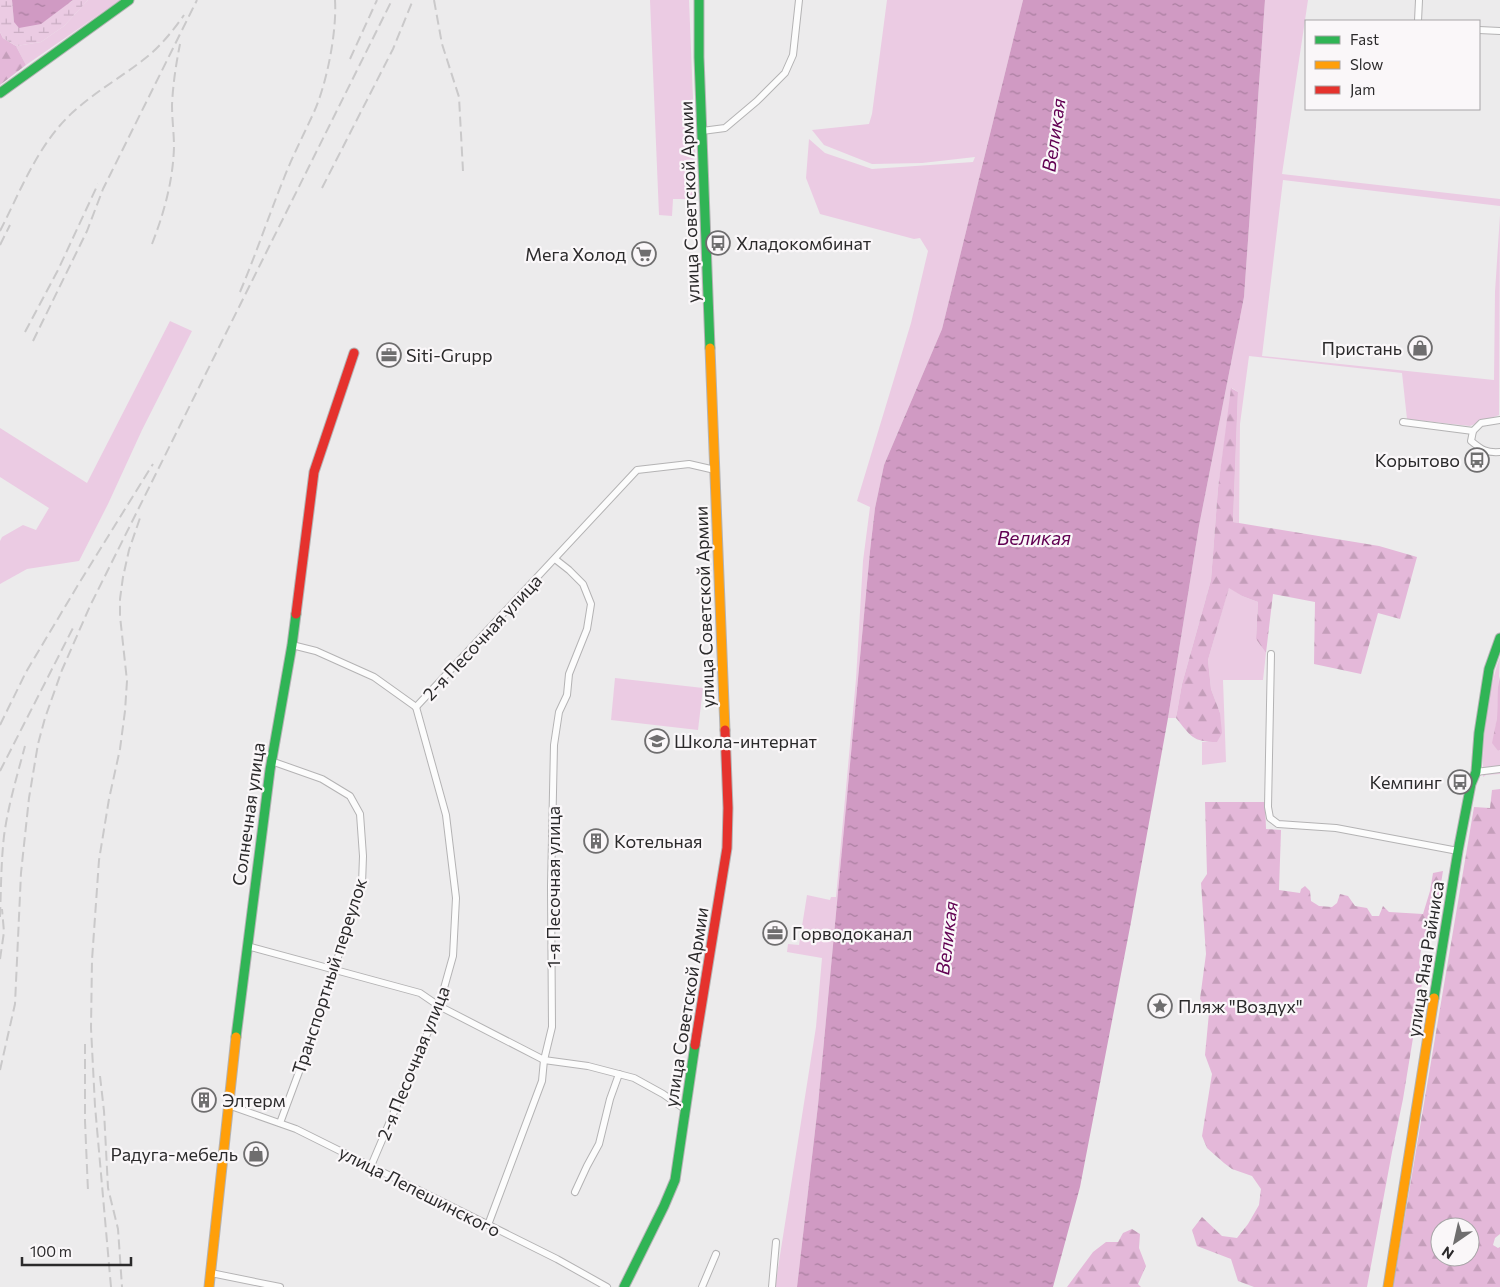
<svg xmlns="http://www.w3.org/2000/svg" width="1500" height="1287" font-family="Commissioner,sans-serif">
<defs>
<pattern id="forest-firs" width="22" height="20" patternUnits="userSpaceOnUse" patternTransform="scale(1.25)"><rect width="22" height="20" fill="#e4b8d9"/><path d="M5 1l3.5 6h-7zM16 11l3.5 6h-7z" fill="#c49eba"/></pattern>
<pattern id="wetland-marsh" width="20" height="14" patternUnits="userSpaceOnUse" patternTransform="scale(1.25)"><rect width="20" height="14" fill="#ebcbe3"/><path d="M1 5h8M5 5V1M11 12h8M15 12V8" fill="none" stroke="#caaec3"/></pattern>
<pattern id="water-ripples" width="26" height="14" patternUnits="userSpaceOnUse" patternTransform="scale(1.25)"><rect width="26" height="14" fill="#d09ac3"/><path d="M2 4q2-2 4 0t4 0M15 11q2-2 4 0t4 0" fill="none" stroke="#a97e9f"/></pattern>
</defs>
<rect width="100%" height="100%" fill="#ecebec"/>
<g fill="#ebcbe3">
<path d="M88 0H120L26 65 16 46 41 42 64 26Z"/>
<path d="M650 0H689L697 199H673L672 216 659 215Z"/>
<path d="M887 0H1023L942 329 884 465 875 508 870 551 818 1105 797 1287H775L816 1027 822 958 787 952 788 944 799 945 807 895 830 900 831 897H836L856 679 863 561 870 507 857 501 911 323 928 251 920 238 914 239 884 231 820 214 806 178 809 139 825 153 872 169 973 162 975 157 922 163 872 164 824 145 812 130 869 124 872 114Z"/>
<path d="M1265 0H1308L1282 174 1500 199V206L1283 180 1262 356 1494 380 1495 292 1500 215 1499 415 1470 426 1407 419 1402 373 1249 356 1240 424 1239 523 1233 522 1238 392 1232 388 1218 488 1211 580 1182 684 1176 718H1168L1199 526 1244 297Z"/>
<path d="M170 321 192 331 142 430 108 504 79 561 27 569 0 584V541L2 537 23 525 36 530 49 508 0 477V428L87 483Z"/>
<path d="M1229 587 1242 596 1258 602 1256 639 1266 653 1263 680H1223L1226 762 1202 765V742H1217L1220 713 1211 689 1208 660Z"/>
<path d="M1500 657 1497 718 1493 743 1498 751 1500 750V774L1486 775 1483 777C1482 743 1488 689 1500 657Z"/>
<path d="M615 678 703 688 698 730 611 720Z"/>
</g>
<g fill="url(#forest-firs)" fill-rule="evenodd">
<path d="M0 32 3 38 16 46 26 65 0 85Z"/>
<path d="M1231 388 1238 392 1233 522 1379 546 1417 557 1400 619 1378 613 1361 674 1314 664 1315 602 1273 594 1266 653 1256 639 1258 602 1242 596 1229 588 1208 660 1211 689 1220 713 1222 733 1217 742C1192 742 1191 736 1176 718L1182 684 1211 580 1218 488Z"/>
<path d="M1500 676V750L1498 751 1492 743 1497 718 1498 687Z"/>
<path d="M1500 789V1234L1495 1238 1493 1245 1498 1248 1500 1247V1287H1393L1474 807 1490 808 1492 790ZM1440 1227H1470V1257H1440Z"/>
<path d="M1205 802H1265L1266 829 1281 830 1279 890 1300 893 1301 889 1305 886 1310 891 1311 901 1319 906 1332 907 1337 903 1340 894 1348 896 1355 906 1367 908 1372 916H1379L1383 906 1389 912 1423 914 1430 891 1433 873 1443 871 1434 927 1422 943 1419 963 1423 977 1403 1099 1392 1152 1367 1287H1254L1238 1281 1231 1259 1197 1246 1192 1230 1202 1217 1222 1236 1237 1238 1248 1224 1259 1205 1261 1189 1252 1176 1232 1169 1224 1163 1207 1148 1202 1136 1212 1074 1205 1055 1209 1013 1200 999 1206 954 1201 883 1207 874Z"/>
<path d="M1132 1229 1140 1234 1139 1248 1146 1266 1138 1284 1141 1287H1067L1093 1252 1106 1242H1118L1123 1233Z"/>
</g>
<path fill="url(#wetland-marsh)" d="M0 0H12L14 21 71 2 73 0H88L64 26 41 42 16 46 3 38 0 32Z"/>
<g fill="url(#water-ripples)">
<path d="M12 0H73L41 24 19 28 14 22Z"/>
<path d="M1023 0H1265L1244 297 1199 526 1168 718 1131 922 1080 1187 1053 1287H797L818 1105 870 551 875 508 884 465 942 329Z"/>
</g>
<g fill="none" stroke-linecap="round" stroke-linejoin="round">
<g stroke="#b4b3b4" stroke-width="8">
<g id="street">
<path d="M1418 21 1419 0"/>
<path d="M1479 30 1500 31"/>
<path d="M702 131 725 128 757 101 785 73 793 55 799 0"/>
<path d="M1500 420 1481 423 1473 431 1471 441C1482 450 1486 453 1500 452"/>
<path d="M1403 422 1473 431"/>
<path d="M292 645 316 651 374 677 416 707"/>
<path d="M1271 654 1268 807 1270 818 1278 824 1336 828 1458 851"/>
<path d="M416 707 637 470 689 464 715 470"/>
<path d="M271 761 322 779 350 796 360 814 363 856 362 884 349 924 306 1053 280 1123"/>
<path d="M1476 772 1500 769"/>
<path d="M247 946 420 993 439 1006 544 1060 588 1066 634 1078 663 1094 686 1110"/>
<path d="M228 1105 296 1129 557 1259 607 1287"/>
<path d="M371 1166 439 1006 453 956 456 898 446 815 416 707"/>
<path d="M575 1192 587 1166 599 1144 610 1099 619 1074"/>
<path d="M488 1225 542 1081 544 1060 552 1027 551 886 554 745 559 712 567 695 569 674 587 629 591 604 583 584 569 570 555 559"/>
<path d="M211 1273 280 1287"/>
<path d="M702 1287 716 1254"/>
<path d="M772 1287 776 1242"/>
</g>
</g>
<g stroke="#b4b3b4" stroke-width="11">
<g id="fast">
<path d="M699 0V57L710 348"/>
<path d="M0 93 129 0"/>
<path d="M1434 998 1458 851 1471 784 1476 772 1479 733 1489 669 1500 638"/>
<path d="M236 1037 270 770 292 645 296 614"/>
<path d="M624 1287 664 1206 675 1180 695 1045"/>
</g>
</g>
<g stroke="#b4b3b4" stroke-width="11">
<g id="slow">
<path d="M710 348 725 730"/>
<path d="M209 1287 236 1037"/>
<path d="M1388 1287 1434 998"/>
</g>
</g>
<g stroke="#b4b3b4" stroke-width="11">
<g id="jam">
<path d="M296 614 314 472 354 353"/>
<path d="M695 1045 727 848 728 808 725 730"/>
</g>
</g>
<use href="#street" stroke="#fcfcfc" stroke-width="6"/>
<use href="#fast" stroke="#30b455" stroke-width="9"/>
<use href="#slow" stroke="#ff9f0a" stroke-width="9"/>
<use href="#jam" stroke="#e5322d" stroke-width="9"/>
<g stroke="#cac9ca" stroke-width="2" stroke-dasharray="10 5" stroke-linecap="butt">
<path d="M434 0 442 44 459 97 463 171"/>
<path d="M350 59 377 0"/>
<path d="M322 188 393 49 413 0"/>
<path d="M0 231C21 190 38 144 73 112 95 92 120 78 143 60 159 48 173 31 184 15"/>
<path d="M152 244C164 213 173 181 174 147 174 133 172 119 172 105 173 84 176 64 180 44"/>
<path d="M0 245 10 225"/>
<path d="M240 292C256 254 269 215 284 178 293 155 304 134 314 112 327 83 337 31 335 0"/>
<path d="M25 332 58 270 98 184"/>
<path d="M33 341 87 231 103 189 197 0"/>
<path d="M0 725 26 672 78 585 153 464"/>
<path d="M0 771 75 624"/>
<path d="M0 917C1 890 1 863 4 836 8 806 17 776 25 746"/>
<path d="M0 959 4 932 2 909"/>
<path d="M85 1044V1121L88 1191"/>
<path d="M0 1070 15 1004 21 873 29 798 38 744 45 718 62 670 90 606 392 0"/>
<path d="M100 1076 104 1111 108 1188 118 1229 122 1287"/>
<path d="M111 1287 95 1106 91 1028 92 960 99 860 109 799 120 749 125 711 127 681 120 616V599L123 577 129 550 140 518"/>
</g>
</g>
<defs>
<g id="bus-ring" transform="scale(1.25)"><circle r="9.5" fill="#faf7f9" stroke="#6f6e6f" stroke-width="1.5"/><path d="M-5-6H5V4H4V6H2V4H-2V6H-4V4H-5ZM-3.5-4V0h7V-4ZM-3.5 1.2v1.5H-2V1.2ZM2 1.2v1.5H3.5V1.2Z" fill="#6f6e6f"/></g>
<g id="supermarket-ring" transform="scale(1.25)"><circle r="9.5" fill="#faf7f9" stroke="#6f6e6f" stroke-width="1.5"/><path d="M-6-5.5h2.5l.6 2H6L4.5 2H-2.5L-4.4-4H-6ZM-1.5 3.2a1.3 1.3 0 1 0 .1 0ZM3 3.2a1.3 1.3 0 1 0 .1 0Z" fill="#6f6e6f"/></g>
<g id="shop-ring" transform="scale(1.25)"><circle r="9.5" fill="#faf7f9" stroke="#6f6e6f" stroke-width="1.5"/><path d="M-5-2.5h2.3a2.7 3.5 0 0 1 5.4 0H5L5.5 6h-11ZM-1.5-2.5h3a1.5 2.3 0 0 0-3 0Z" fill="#6f6e6f"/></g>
<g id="office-ring" transform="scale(1.25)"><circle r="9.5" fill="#faf7f9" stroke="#6f6e6f" stroke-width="1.5"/><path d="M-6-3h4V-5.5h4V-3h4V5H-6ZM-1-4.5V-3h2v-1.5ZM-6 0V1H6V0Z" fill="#6f6e6f"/></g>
<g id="school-ring" transform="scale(1.25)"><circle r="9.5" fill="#faf7f9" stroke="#6f6e6f" stroke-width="1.5"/><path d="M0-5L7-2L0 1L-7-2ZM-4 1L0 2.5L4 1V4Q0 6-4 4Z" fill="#6f6e6f"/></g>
<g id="building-ring" transform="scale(1.25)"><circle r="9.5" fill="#faf7f9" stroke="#6f6e6f" stroke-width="1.5"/><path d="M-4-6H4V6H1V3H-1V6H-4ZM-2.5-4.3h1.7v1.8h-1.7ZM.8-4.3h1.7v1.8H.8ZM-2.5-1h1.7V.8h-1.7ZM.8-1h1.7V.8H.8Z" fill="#6f6e6f"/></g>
<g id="sight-ring" transform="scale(1.25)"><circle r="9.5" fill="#faf7f9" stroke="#6f6e6f" stroke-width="1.5"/><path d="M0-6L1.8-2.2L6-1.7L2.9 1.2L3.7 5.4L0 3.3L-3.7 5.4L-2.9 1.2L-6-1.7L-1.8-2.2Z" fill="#6f6e6f"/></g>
</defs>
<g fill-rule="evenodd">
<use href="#bus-ring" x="718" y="243"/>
<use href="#supermarket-ring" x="644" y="254"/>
<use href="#shop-ring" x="1420" y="348"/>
<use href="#office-ring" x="389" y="355"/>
<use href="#bus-ring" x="1477" y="460"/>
<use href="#school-ring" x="657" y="741"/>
<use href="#bus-ring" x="1460" y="782"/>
<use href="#building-ring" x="596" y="841"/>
<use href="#office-ring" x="775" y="933"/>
<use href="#sight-ring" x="1160" y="1006"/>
<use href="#building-ring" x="204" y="1100"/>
<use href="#shop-ring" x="256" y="1154"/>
</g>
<g text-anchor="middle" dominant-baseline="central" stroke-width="4.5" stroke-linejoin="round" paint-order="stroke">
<g font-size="18" fill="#2b2a2b" stroke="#faf7f9">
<text transform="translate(689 202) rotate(-92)">улица Советской Армии</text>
<text transform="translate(704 607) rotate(-92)">улица Советской Армии</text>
<text transform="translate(482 637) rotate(-47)">2-я Песочная улица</text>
<text transform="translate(248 814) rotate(-82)">Солнечная улица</text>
<text transform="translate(553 887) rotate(-90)">1-я Песочная улица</text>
<text transform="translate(1425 959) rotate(-81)">улица Яна Райниса</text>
<text transform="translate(329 976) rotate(-72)">Транспортный переулок</text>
<text transform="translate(686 1007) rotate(-81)">улица Советской Армии</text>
<text transform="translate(413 1063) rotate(-68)">2-я Песочная улица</text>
<text transform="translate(420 1191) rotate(27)">улица Лепешинского</text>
</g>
<g font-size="18" fill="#2b2a2b" stroke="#faf7f9" text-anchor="start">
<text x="736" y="243">Хладокомбинат</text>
<text x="626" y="254" text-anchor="end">Мега Холод</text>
<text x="1402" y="348" text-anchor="end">Пристань</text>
<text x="406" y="355">Siti-Grupp</text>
<text x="1460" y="460" text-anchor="end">Корытово</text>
<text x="674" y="741">Школа-интернат</text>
<text x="1442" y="782" text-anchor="end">Кемпинг</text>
<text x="614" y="841">Котельная</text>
<text x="792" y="933">Горводоканал</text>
<text x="1178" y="1006">Пляж "Воздух"</text>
<text x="222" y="1100">Элтерм</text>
<text x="238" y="1154" text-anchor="end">Радуга-мебель</text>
</g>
<g font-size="19" font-style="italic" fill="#610052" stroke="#faf7f9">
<text transform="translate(1053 135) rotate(-82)">Великая</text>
<text x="1034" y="537">Великая</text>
<text transform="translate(946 938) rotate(-83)">Великая</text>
</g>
</g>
<rect x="1305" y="20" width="175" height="90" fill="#faf7f9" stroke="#a7a5a7"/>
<rect x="1315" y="36" width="25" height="8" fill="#30b455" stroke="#a7a5a7"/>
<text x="1350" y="45" font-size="15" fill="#2b2a2b">Fast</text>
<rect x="1315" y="61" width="25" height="8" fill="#ff9f0a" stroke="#a7a5a7"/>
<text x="1350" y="70" font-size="15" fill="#2b2a2b">Slow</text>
<rect x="1315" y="86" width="25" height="8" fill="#e5322d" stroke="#a7a5a7"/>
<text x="1350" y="95" font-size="15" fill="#2b2a2b">Jam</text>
<g transform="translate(1455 1242) rotate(214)"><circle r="24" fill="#faf7f9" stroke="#a7a5a7"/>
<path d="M0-4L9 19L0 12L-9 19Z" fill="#6f6e6f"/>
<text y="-8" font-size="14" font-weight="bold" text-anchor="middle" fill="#2b2a2b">N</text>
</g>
<path d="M22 1257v8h109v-8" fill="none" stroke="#2b2a2b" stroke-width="2.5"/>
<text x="30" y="1257" font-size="15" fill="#2b2a2b" stroke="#faf7f9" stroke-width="4" paint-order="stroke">100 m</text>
</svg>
